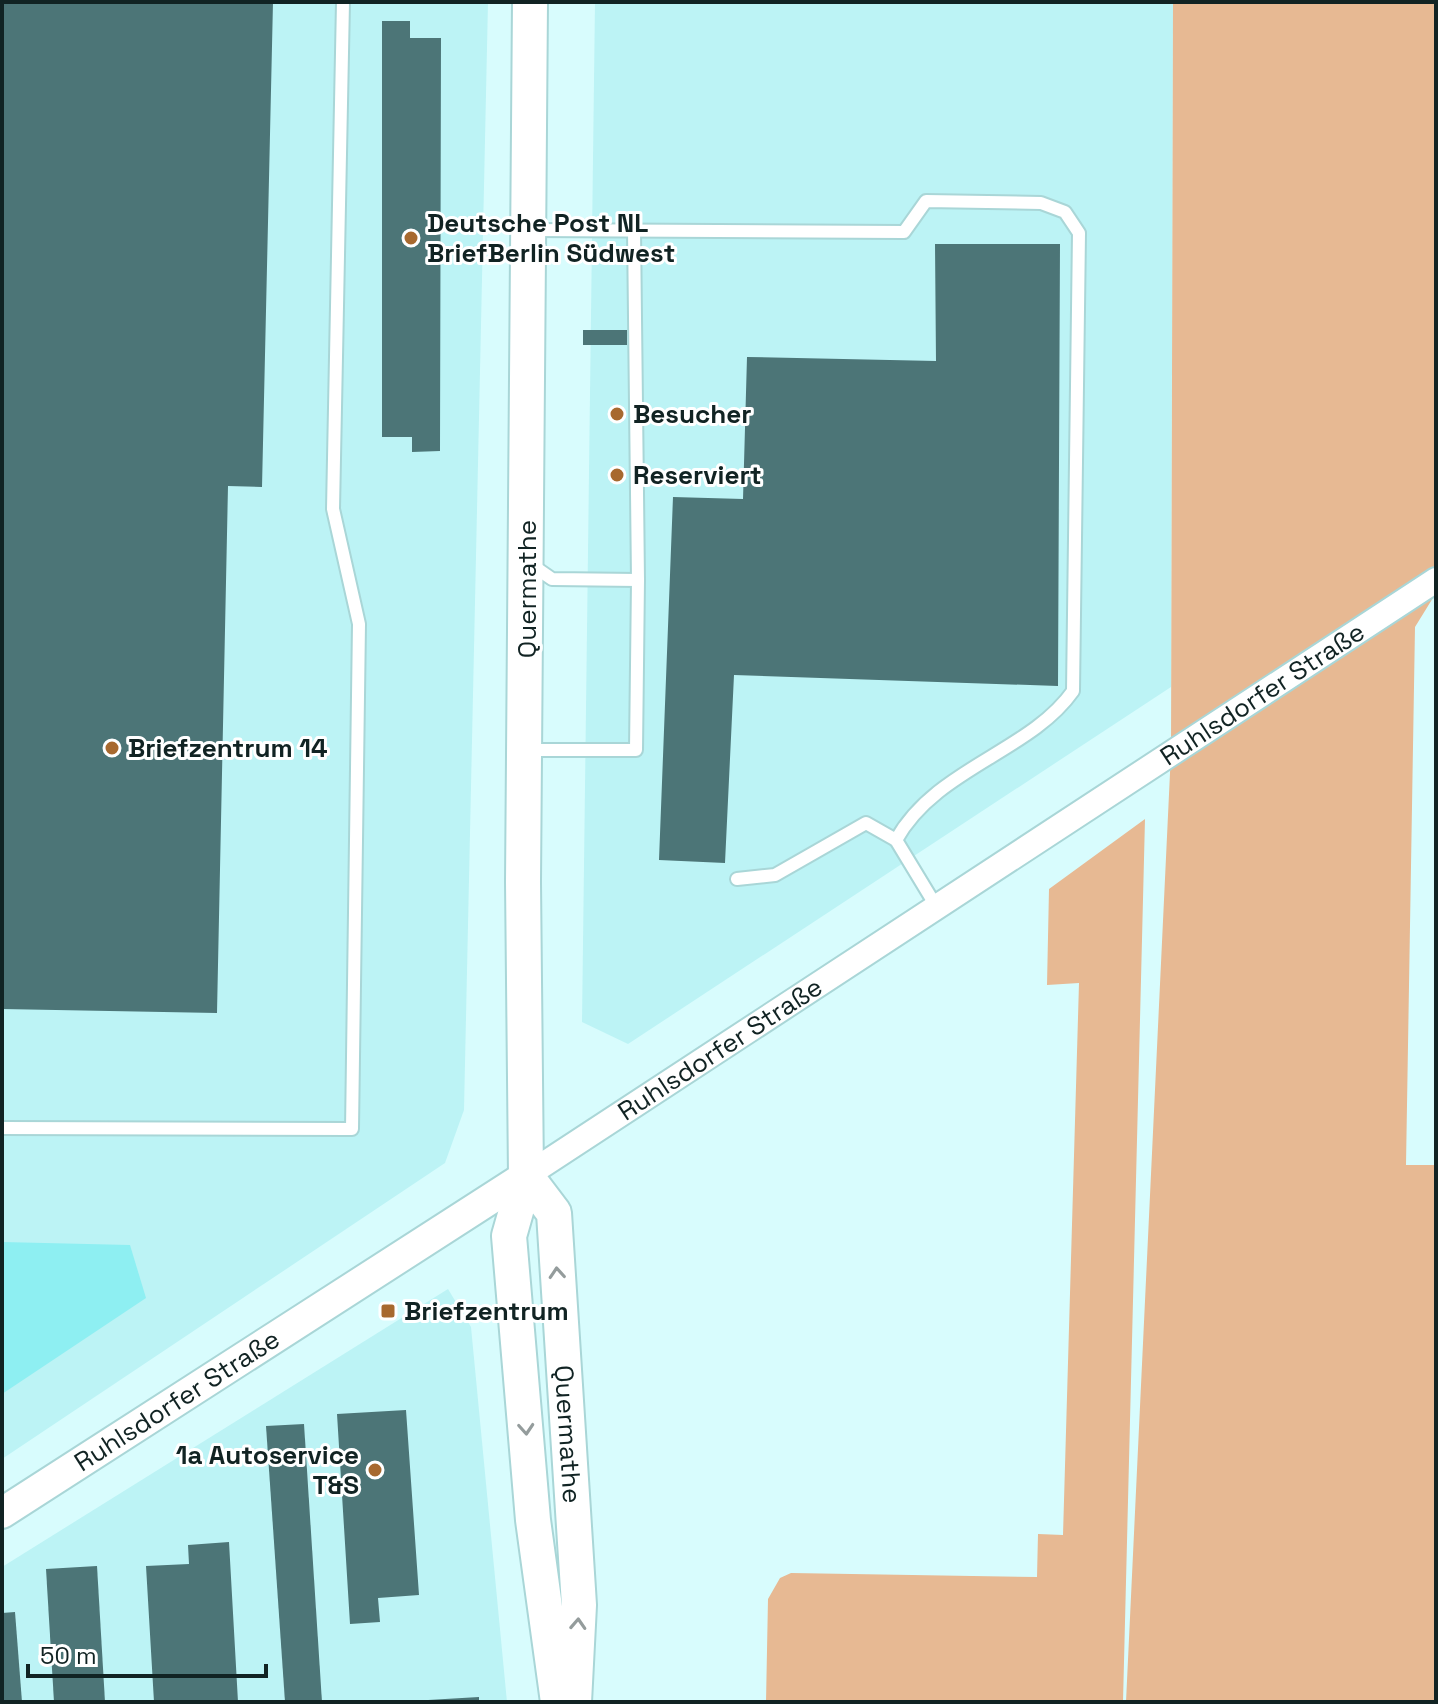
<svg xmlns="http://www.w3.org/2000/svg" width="1438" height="1704" font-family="'Space Grotesk',sans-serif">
<rect width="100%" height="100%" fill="#d8fcfd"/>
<g fill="#bcf3f5">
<path d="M2 2H488L464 1110 445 1163 2 1459Z"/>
<path d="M595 2H1173L1171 687 628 1044 582 1022Z"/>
<path d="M448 1289 471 1327 507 1702H2V1567Z"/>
</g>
<g fill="#e7b993">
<path d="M1173 2H1436V593L1415 627 1406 1165H1436V1702H1126L1171 752Z"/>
<path d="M1145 819 1123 1702H766L768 1599 780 1578 791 1573 1037 1577 1038 1534 1063 1535 1079 983 1047 985 1049 889Z"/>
</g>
<path fill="#8eeff2" d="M2 1242 130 1245 146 1298 2 1394Z"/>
<g fill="#4c7577">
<path d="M2 2H273L262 487 228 486 217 1013 2 1009Z"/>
<path d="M382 21H410V38H441L440 451 412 452V437H382Z"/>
<path d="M935 244H1060L1058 686 734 675 725 863 659 860 673 497 743 499 747 357 936 361Z"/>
<rect x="583" y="330" width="44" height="15"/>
<path d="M406 1410 419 1595 378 1598 380 1622 350 1624 337 1414Z"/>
<path d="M304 1424 322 1702H285L266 1426Z"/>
<path d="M229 1542 238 1702H154L146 1566 189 1564 188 1545Z"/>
<path d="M97 1566 105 1702H54L46 1569Z"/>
<path d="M15 1612 22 1702H2V1613Z"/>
<path d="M479 1697V1702H428V1700Z"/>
</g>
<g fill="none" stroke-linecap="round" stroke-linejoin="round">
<g stroke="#a9d6d7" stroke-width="16">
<g id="service">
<path d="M531 230 904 232 926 201 1041 203 1065 212 1079 233 1073 691C1030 752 936 768 896 840L936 906"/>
<path d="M529 563 552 579 638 580 634 230"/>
<path d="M526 750H636L638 580"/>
<path d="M737 879 775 875 866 823 896 840"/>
<path d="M2 1128 352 1129 359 624 333 509 343 2"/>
</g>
</g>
<g stroke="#a9d6d7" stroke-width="28">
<g id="minor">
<path id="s1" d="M526 1176 1436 580"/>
</g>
</g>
<g stroke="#a9d6d7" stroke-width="34">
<g id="tertiary">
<path id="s2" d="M2 1513 526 1176"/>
</g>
</g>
<g stroke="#a9d6d7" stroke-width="38">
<g id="secondary">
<path d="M530 2 523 882 526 1176 509 1236 533 1520 558 1702"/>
<path id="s3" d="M526 1176 554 1213 579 1605 574 1702"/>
</g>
</g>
<use href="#service" stroke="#fff" stroke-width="12"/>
<use href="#minor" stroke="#fff" stroke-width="24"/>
<use href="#tertiary" stroke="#fff" stroke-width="30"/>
<use href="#secondary" stroke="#fff" stroke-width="34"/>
</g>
<defs><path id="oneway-chevron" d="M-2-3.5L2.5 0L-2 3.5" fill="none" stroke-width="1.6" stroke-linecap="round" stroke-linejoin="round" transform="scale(2)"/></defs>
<g stroke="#949c9c">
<use href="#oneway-chevron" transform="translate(557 1273) rotate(-94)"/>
<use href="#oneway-chevron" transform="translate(526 1429) rotate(86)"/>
<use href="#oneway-chevron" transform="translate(578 1624) rotate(-87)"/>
</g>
<g fill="#a7692f" stroke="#fff" stroke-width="3">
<circle cx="411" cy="238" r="8"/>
<circle cx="617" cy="414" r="8"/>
<circle cx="617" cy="475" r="8"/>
<circle cx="112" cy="748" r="8"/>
<rect x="380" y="1303" width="16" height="16" rx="4"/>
<circle cx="375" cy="1470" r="8"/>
</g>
<g text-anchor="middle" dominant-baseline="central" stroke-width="6" stroke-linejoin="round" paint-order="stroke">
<g font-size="26" font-weight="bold" fill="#112323" stroke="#fff" text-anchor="start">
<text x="427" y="223">Deutsche Post NL<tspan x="427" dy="30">BriefBerlin Südwest</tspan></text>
<text x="633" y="414">Besucher</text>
<text x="633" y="475">Reserviert</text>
<text x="128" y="748">Briefzentrum 14</text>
<text x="404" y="1311">Briefzentrum</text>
<text x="359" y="1455" text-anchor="end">1a Autoservice<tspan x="359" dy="30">T&amp;S</tspan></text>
</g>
<g font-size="26" fill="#112323" stroke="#fff">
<text transform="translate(527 589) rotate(-90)">Quermathe</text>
<text stroke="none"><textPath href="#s1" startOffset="880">Ruhlsdorfer Straße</textPath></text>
<text stroke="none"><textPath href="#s1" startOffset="232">Ruhlsdorfer Straße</textPath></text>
<text stroke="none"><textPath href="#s2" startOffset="208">Ruhlsdorfer Straße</textPath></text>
<text stroke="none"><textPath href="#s3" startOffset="268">Quermathe</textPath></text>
</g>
</g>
<rect width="1438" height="1704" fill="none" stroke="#112323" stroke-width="8"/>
<path d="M28 1664v12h238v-12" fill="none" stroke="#112323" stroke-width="4"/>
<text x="40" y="1664" font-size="24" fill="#112323" stroke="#ffffff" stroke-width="6" paint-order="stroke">50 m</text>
</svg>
